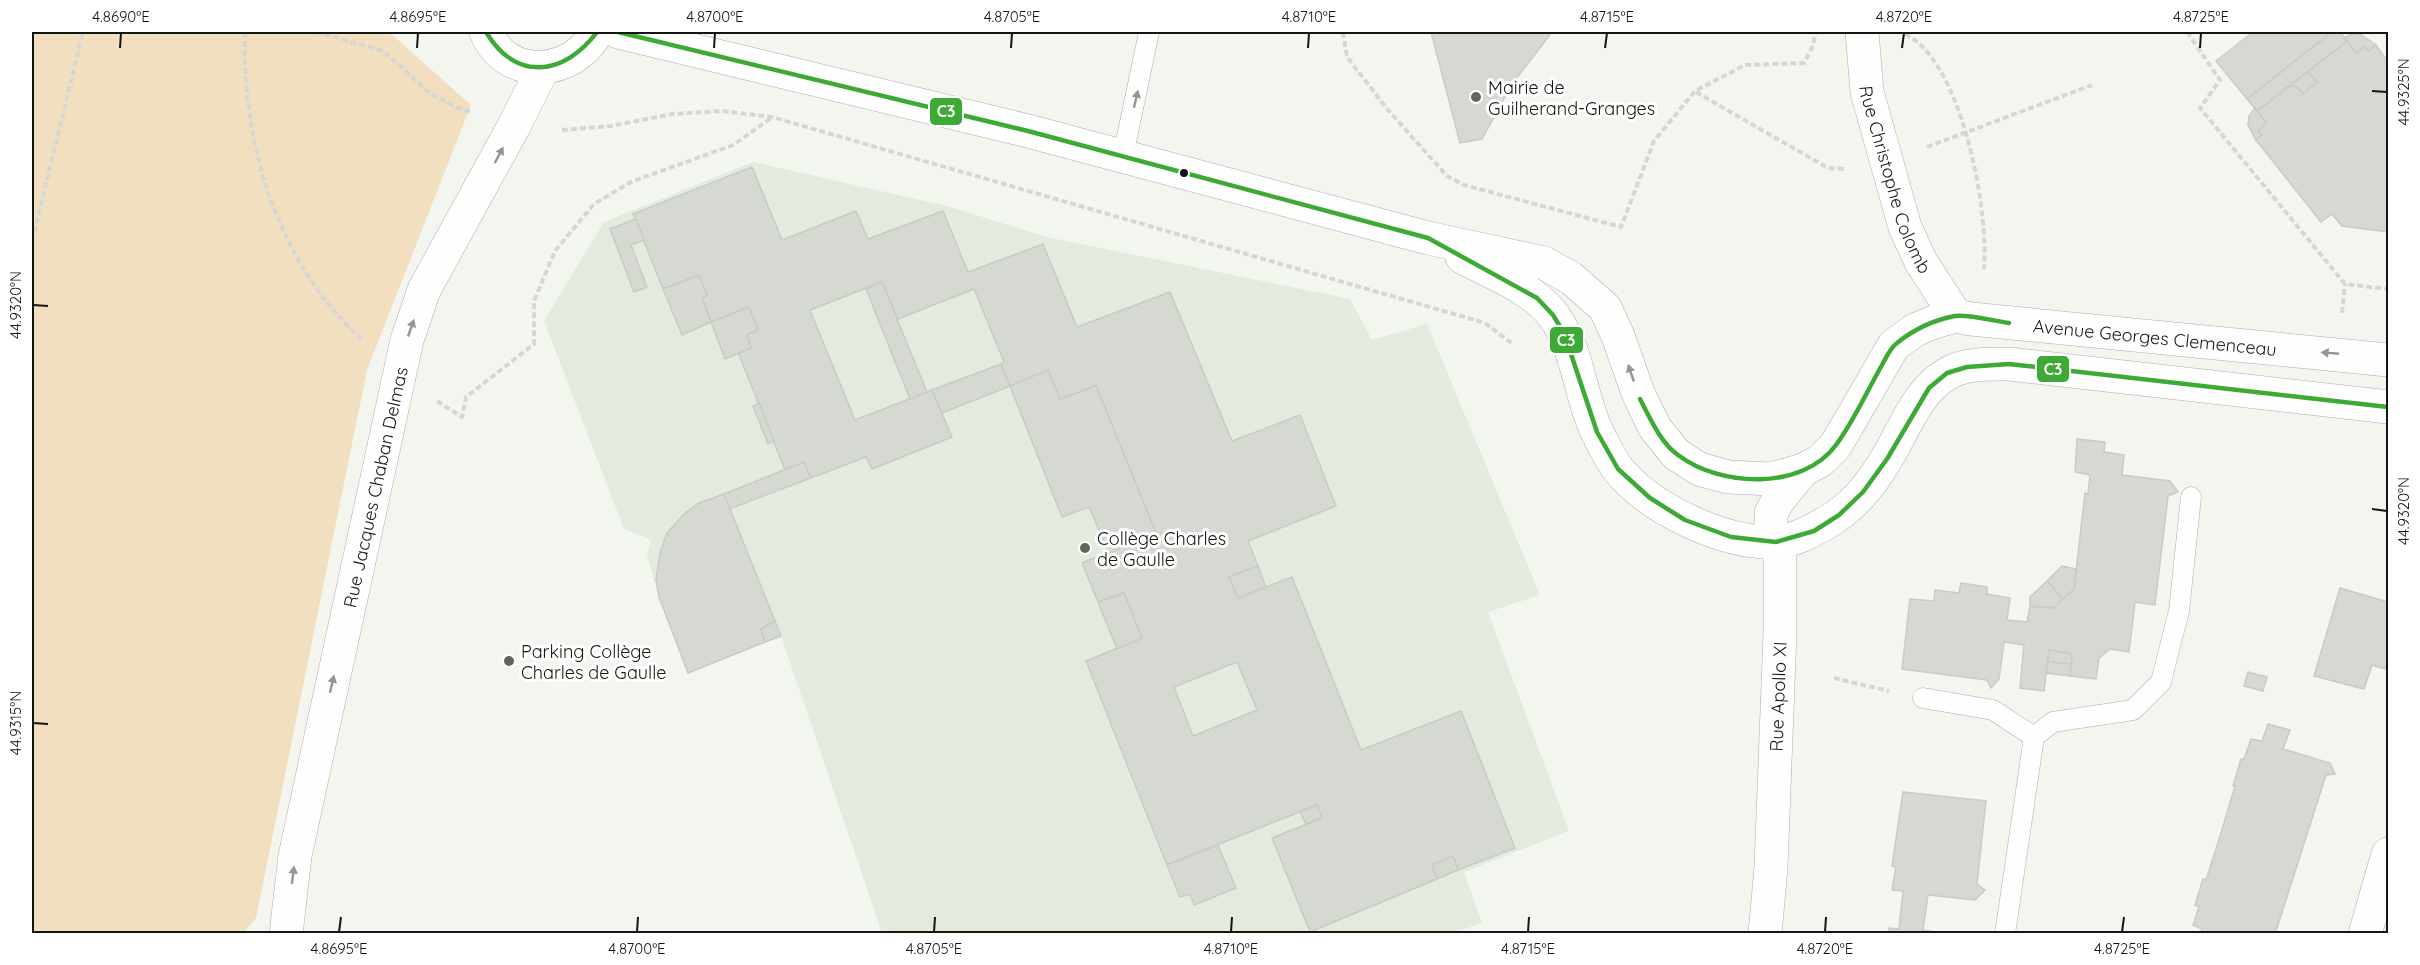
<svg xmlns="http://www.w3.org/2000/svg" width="2420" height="965" font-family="Quicksand,sans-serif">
<rect width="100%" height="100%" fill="#f2f6ef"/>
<path fill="#e3ebde" d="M753 162 947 206 1047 237 1350 299 1372 340 1427 324 1540 595 1488 612 1569 831 1464 872 1482 923 1453 933H882L781 636 688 673 659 597 647 556 651 540 624 529 544 321 604 222Z"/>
<path fill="#f1dfbf" d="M32 32H389L471 105 367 370 256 918 243 933H32Z"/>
<g fill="#d6d8d2" stroke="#c9cbc5" stroke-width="1.5" fill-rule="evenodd">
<path d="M1431 32H1552L1512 84 1482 139 1460 143Z"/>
<path d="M2253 32H2332L2247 99 2216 61Z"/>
<path d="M2332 32H2340L2347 41 2257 111 2247 99Z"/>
<path d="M2351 34H2360L2376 45 2369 51 2365 47 2356 53 2344 38Z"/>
<path d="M2347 41 2356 53 2365 47 2369 51 2376 45 2388 62V232L2342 226 2332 214 2321 222 2256 140 2262 135 2258 131 2266 123 2257 111 2288 87 2296 86 2303 94 2317 82 2308 72Z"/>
<path d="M2308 72 2317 82 2303 94 2296 86 2288 87Z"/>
<path d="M2255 108 2266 123 2258 131 2262 135 2256 140 2248 125 2249 116Z"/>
<path d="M752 167 782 240 856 211 868 239 943 211 968 272 1043 244 1077 327 1170 292 1232 441 1300 415 1336 506 1248 541 1258 566 1229 577 1238 598 1292 577 1361 750 1461 711 1515 848 1458 870 1453 856 1432 865 1437 879 1310 932 1272 838 1322 818 1317 805 1167 865 1086 661 1142 638 1124 593 1098 602 1082 563 1156 533 1096 386 1060 399 1048 370 1010 386 1001 364 1004 362 974 289 898 319 882 282 810 310 855 420 932 390 952 437 872 469 866 457 811 478 804 462 785 470 738 352 751 348 747 335 758 330 749 307 711 322 702 298 707 295 699 275 663 289 633 214ZM1237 662 1257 710 1193 736 1174 687Z"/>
<path d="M636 219 644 240 631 245 647 287 634 292 610 229Z"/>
<path d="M699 275 707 295 702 298 711 322 682 335 663 289Z"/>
<path d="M882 282 927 392 910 399 866 289Z"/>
<path d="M749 307 758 330 747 335 751 348 725 359 711 322Z"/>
<path d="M1001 364 1010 386 942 413 932 390Z"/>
<path d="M1048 370 1060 399 1096 386 1156 533 1109 553 1089 507 1062 517 1010 386Z"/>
<path d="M759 403 774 441 768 444 753 406Z"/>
<path d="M2077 439 2105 442 2104 452 2124 455 2122 475 2170 481 2178 492 2168 496 2155 605 2135 602 2129 652 2110 649 2099 658 2096 679 2070 676 2072 654 2049 650 2044 691 2020 688 2024 645 2004 642 1999 679 1991 688 1987 680 1902 669 1910 599 1934 601 1935 590 1959 593 1961 583 1987 587V594L2010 598 2007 620 2027 622 2030 606 2053 608 2074 589 2085 493 2088 494 2090 475 2075 472Z"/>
<path d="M804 462 811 478 729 509 724 494Z"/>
<path d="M724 494 775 621 761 629 765 642 688 673 659 597 656 580 660 553 667 533 685 513 699 503Z"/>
<path d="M1258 566 1266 587 1238 598 1229 577Z"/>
<path d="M2062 566 2076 569 2074 589 2063 599 2047 581Z"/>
<path d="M2047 581 2063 599 2053 608 2030 606V597Z"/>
<path d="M2340 588 2388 602V657L2385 669 2372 665 2364 689 2314 676Z"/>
<path d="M1124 593 1142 638 1117 649 1098 602Z"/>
<path d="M775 621 781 636 765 642 761 629Z"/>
<path d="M2049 650 2072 654 2071 664 2048 662Z"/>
<path d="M2048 662 2071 664 2070 676 2046 673Z"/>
<path d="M2248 672 2267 677 2263 691 2244 686Z"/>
<path d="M2268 724 2290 730 2283 749 2330 763 2335 774 2326 775 2275 934H2201L2202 929 2193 925 2199 907 2195 905 2203 879 2206 880 2221 833 2235 786H2233L2241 759H2244L2251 739 2262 741Z"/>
<path d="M1903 792 1986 801 1977 884 1985 890 1975 900 1928 895 1923 930 1947 934H1888L1889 928 1899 929 1903 891 1892 890 1896 867 1892 866Z"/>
<path d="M1317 805 1322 818 1306 824 1300 812Z"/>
<path d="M1218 845 1236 888 1194 905 1190 894 1180 897 1167 865Z"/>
<path d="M1453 856 1458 870 1437 879 1432 865Z"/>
</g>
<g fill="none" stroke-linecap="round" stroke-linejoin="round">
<g stroke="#acaea9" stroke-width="21">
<g id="lane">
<path d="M1123 156 1149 32"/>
<path d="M1923 698 1993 710 2034 737"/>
<path d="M2005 934 2034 737 2053 722 2133 710 2161 682 2179 611 2191 497"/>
</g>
</g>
<g stroke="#acaea9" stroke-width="34">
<g id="street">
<path d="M486 32C507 82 573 76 597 32"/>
<path id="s1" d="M618 32 1028 131 1428 238 1544 263 1571 278 1605 308 1618 336 1638 393 1655 428 1676 454 1699 469 1728 477 1771 479 1803 470 1820 461 1836 445 1894 345 1915 330 1934 322 1956 316 1971 319 2388 360"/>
<path id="s2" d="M1862 32 1867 92 1905 227 1921 262 1956 316"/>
<path d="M1462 257C1490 272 1534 289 1553 315 1578 347 1580 398 1598 434 1604 445 1610 459 1618 469 1650 509 1724 544 1775 542 1793 542 1814 530 1829 521 1853 507 1873 482 1887 458 1904 430 1917 391 1947 374 1965 363 1989 364 2009 364L2388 407"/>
<path id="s3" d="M286 934 295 856 407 340 424 290 514 126 543 68"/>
<path id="s4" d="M1765 934 1771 867 1780 633V558L1771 528V513L1777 502 1803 470"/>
<path d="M2365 934 2388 854"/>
</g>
</g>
<g stroke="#d6d7d5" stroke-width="4" stroke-dasharray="6 3" stroke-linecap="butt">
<path d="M245 32C241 142 278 264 362 340"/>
<path d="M316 32 383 51 431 94 458 108 472 112"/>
<path d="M1343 32 1347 57 1388 110 1447 176 1464 185 1621 227 1654 141 1695 91 1745 65 1804 63 1812 48 1816 32"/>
<path d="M2187 32 2220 80 2200 108 2345 284 2388 289"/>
<path d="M1905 34C1962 61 1989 210 1984 269"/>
<path d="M1696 92 1828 168 1845 169"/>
<path d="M562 130 611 126 672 114 722 111 772 117 1485 323 1513 344"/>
<path d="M1927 147 2092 85"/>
<path d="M32 241 83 32"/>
<path d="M2342 313 2345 284"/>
<path d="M437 401 462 417 466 397 534 344V301L555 251 594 204 631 182 733 145 771 118"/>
<path d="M1834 678 1889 691"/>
</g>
<use href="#lane" stroke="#fdfefd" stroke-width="20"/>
<use href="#street" stroke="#fdfefd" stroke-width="33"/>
<g stroke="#fff" stroke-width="9">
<g id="bus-1">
<path d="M486 32C516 82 564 76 597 32"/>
<path d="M618 32 1028 131 1428 238 1537 298 1553 315 1564 333 1597 432 1618 469 1650 498 1685 520 1731 537 1776 542 1814 531 1839 515 1863 492 1887 459 1929 388 1947 373 1967 367 2009 364 2388 407"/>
<path d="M1640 399C1650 418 1660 442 1678 455 1720 487 1802 491 1836 445 1854 421 1867 391 1882 365 1886 358 1890 348 1897 343 1913 330 1934 320 1955 316 1968 314 1994 321 2009 323"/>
</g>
</g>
<use href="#bus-1" stroke="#3daa36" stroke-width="4.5"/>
</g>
<defs><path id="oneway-solid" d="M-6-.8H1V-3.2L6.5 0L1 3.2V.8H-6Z" transform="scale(1.5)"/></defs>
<g fill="#949693">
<use href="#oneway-solid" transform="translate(1136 99) rotate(-77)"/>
<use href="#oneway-solid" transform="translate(499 155) rotate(-62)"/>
<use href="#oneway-solid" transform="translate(411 328) rotate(-71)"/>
<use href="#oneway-solid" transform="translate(2330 353) rotate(-175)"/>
<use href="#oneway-solid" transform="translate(1631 373) rotate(-109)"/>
<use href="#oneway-solid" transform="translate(332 684) rotate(-77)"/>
<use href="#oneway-solid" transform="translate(293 875) rotate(-83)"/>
</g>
<path fill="none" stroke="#141612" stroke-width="2" d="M120 48 121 33M417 48 418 33M714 48 715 33M1011 48 1012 33M1308 48 1309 33M1605 48 1607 33M1902 48 1904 33M2200 48 2201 33M2372 91 2387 92M33 305 48 306M2372 509 2387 511M33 723 48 724M339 932 341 917M637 932 638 917M934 932 935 917M1231 932 1232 917M1528 932 1529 917M1825 932 1826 917M2122 932 2124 917"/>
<g fill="#62645f" stroke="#fff" stroke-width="2">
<circle cx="1476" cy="97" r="6"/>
<circle cx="1085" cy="548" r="6"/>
<circle cx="509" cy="661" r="6"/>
</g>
<circle fill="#141612" stroke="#fff" stroke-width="2" cx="1184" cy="173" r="5"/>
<g text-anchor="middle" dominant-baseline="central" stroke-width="6" stroke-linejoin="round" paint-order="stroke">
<g font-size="18" fill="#141612" stroke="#fff" text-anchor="start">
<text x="1488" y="87">Mairie de<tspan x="1488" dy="21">Guilherand-Granges</tspan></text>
<text x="1097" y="538">Collège Charles<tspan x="1097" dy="21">de Gaulle</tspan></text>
<text x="521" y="651">Parking Collège<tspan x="521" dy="21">Charles de Gaulle</tspan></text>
</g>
<g font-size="18" fill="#141612" stroke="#fff">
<text stroke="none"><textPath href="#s2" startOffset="152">Rue Christophe Colomb</textPath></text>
<text stroke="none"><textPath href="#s1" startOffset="1755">Avenue Georges Clemenceau</textPath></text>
<text stroke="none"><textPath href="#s3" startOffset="456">Rue Jacques Chaban Delmas</textPath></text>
<text stroke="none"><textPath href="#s4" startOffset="238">Rue Apollo XI</textPath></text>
</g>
</g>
<g stroke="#fff" stroke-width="2">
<rect x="929" y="97" width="34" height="29" rx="6" fill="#3daa36"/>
<rect x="1549" y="326" width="35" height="28" rx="6" fill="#3daa36"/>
<rect x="2036" y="355" width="34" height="28" rx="6" fill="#3daa36"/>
</g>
<g font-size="16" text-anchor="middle" font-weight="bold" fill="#fff">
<text x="946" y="117">C3</text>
<text x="1566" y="346">C3</text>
<text x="2053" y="375">C3</text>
</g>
<rect width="2420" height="965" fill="none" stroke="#ffffff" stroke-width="66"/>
<rect x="33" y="33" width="2354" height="899" fill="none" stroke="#141612" stroke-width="2"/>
<g font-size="15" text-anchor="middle" fill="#141612">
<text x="121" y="22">4.8690°E</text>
<text x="418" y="22">4.8695°E</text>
<text x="715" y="22">4.8700°E</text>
<text x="1012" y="22">4.8705°E</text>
<text x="1309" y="22">4.8710°E</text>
<text x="1607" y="22">4.8715°E</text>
<text x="1904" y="22">4.8720°E</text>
<text x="2201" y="22">4.8725°E</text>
<text transform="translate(2404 92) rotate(-90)" y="5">44.9325°N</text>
<text transform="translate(16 305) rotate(-90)" y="5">44.9320°N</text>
<text transform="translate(2404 511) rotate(-90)" y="5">44.9320°N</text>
<text transform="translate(16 723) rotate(-90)" y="5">44.9315°N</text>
<text x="339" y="954">4.8695°E</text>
<text x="637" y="954">4.8700°E</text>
<text x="934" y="954">4.8705°E</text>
<text x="1231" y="954">4.8710°E</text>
<text x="1528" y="954">4.8715°E</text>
<text x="1825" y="954">4.8720°E</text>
<text x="2122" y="954">4.8725°E</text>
</g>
</svg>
